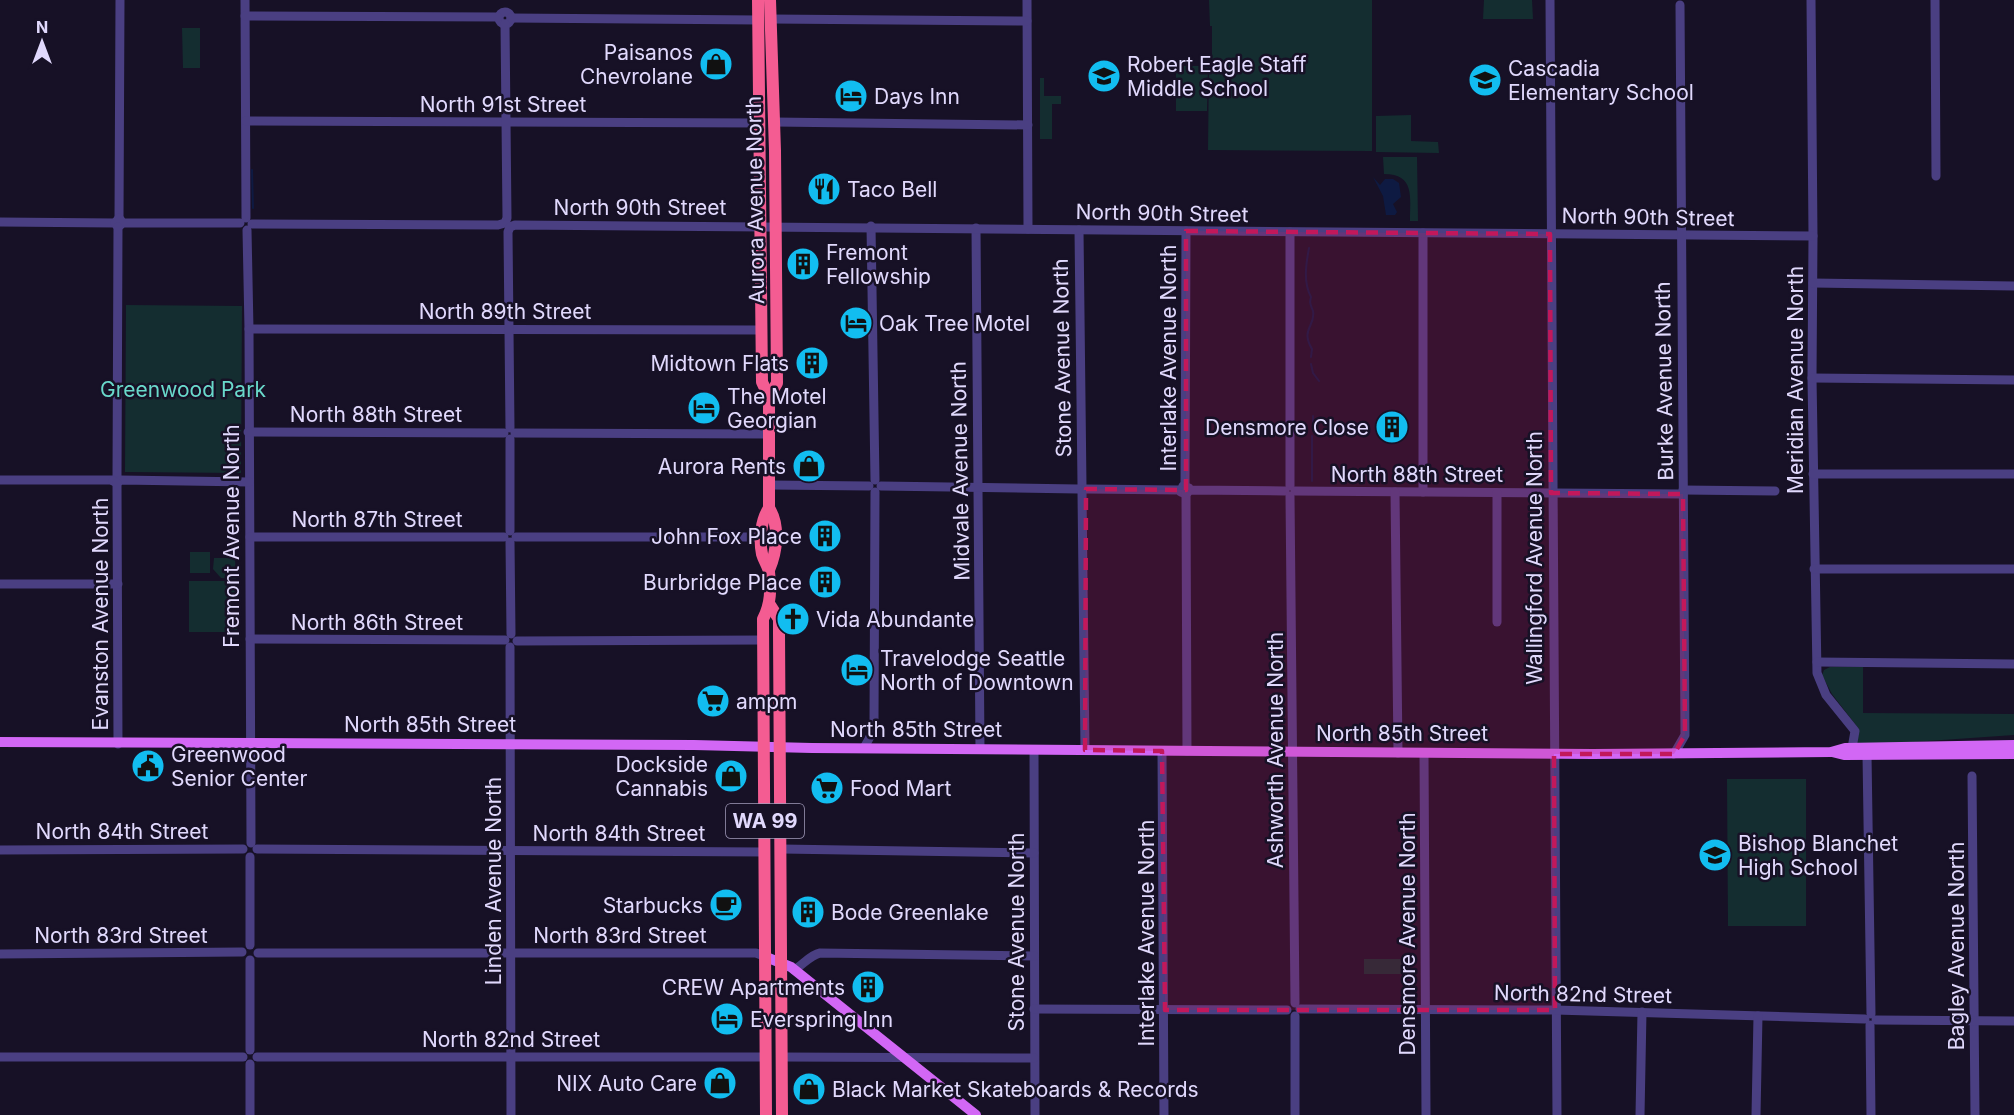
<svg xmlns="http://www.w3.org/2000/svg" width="2014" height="1115" font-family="Inter,sans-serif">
<rect width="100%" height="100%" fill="#171126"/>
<g fill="#142d30">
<path d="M1209 0H1372V151L1208 150 1209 63H1212V26H1210Z"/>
<path d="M1484 0H1532L1533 19H1483Z"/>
<path d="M182 28H200V68H183Z"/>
<path d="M1176 66H1208L1207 111H1176Z"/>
<path d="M1040 78H1044V96H1061V104H1052V139H1040Z"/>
<path d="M1411 115V141L1438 142 1439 153 1376 152V116Z"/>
<path d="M1383 157H1417L1418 221H1410C1410 197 1415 174 1384 174Z"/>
<path d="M126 305 242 306 241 473 125 472Z"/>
<rect x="190" y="552" width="20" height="21"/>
<path d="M214 558H235L236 579 221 578 213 569Z"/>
<rect x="189" y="581" width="48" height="51"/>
<path d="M1830 667H1863V713L2014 714V735L1899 743H1857L1859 729 1832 694 1822 675 1824 670Z"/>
<path d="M1727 779H1806V926H1728Z"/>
<rect x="1364" y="959" width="45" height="15"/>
</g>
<path fill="#0e1a42" d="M1373 177 1380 185 1385 179H1393L1399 183 1401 197 1393 204 1397 212 1395 215H1386L1383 196Z"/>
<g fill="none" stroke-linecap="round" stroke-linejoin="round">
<g stroke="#0e1a42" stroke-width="2">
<path d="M252 170 253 208"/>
<path d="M1309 248C1306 264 1303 282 1311 297 1309 304 1311 305 1313 311 1316 326 1300 329 1312 349L1311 357"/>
<path d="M1311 364 1313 373 1319 381"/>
<path d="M1313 428V416"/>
<path d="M1312 436V481"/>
</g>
<g stroke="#4a3f82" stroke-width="9">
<path d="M245 0 246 218"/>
<path d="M1027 0 1028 229"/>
<path d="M1550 0 1557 1115"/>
<path d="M1811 0 1813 236 1812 378 1817 673 1826 695 1855 731 1852 748"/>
<path d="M1935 0 1936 176"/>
<circle cx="505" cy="18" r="6"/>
<path d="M245 16 498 17"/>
<path d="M511 18 759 20"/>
<path d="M771 19 1027 21"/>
<path d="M246 121 760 123"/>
<path d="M774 122 1028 125"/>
<path d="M119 218 120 0"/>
<path d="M0 222 115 223"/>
<path d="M123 223 119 218 115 223 118 227 123 223H240"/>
<path d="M252 224 498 225 505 223 507 218 505 24"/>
<path d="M871 226 875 480"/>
<path d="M976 228 980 749"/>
<path d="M247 230 249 329 251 843"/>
<path d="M1079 230 1082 485"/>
<path d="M1290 232V486"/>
<path d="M1423 233V492"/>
<path d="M1813 283 2014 286"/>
<path d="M249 329 762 330"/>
<path d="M1812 378 2014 380"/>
<path d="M510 428 508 232 510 227 515 225C948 225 1380 236 1813 236"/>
<path d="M248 432 504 433"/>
<path d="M515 433 770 434"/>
<path d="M510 439V531"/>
<path d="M1813 474H2014"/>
<path d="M117 476 118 227"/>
<path d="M0 480H113"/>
<path d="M113 481 117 483 121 480 249 482"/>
<path d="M117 483 118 744"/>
<path d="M769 485 869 486"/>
<path d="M1185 485 1186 231"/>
<path d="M881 486 1078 489"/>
<path d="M1189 488 1183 486 1181 492 1186 494 1190 490 1285 491"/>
<path d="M1086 489 1180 490"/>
<path d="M1683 490 1775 491"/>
<path d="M1295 491 1683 494"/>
<path d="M1395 492 1398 753"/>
<path d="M1082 493 1085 750"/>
<path d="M1497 493V622"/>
<path d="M1186 494 1187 751"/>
<path d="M1290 496 1295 1003"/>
<path d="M250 537H504"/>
<path d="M516 537H762"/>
<path d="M510 542 511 634"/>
<path d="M1814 569H2014"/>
<path d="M0 584H118"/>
<path d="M250 639 505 640"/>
<path d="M517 641 764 640"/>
<path d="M510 647 511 1115"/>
<path d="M1817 662 2014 664"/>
<path d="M864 748 872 733 874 722 875 492"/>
<path d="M1034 750 1035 1115"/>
<path d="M1162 751 1164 1115"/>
<path d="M1424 753 1426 1115"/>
<path d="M1674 754 1685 735 1680 5"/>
<path d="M1867 755 1871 1014"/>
<path d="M1972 776 1975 1115"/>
<path d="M257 849 765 852"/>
<path d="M782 849 1034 853"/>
<path d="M0 850 243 849"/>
<path d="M250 857V945"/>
<path d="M258 953H756L766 957"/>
<path d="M0 954 242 952"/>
<path d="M250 960V1050"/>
<path d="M794 970C803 965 810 955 820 953L1034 956"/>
<path d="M1034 1009 1287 1010"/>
<path d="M1300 1009 1555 1010 1865 1019"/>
<path d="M1295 1016V1115"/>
<path d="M1876 1020 2014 1021"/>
<path d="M1870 1025 1871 1115"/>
<path d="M0 1057H243"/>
<path d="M257 1057H766"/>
<path d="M782 1057 1034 1058"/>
<path d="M250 1064V1115"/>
<path d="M1640 1115 1642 1012"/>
<path d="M1756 1115 1758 1016"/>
</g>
<g stroke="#d267f5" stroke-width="10">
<path d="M0 742 694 745 812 748 1593 754 1831 752 1845 748 2014 745"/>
<path d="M1832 752 1844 755 2014 754"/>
<path d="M766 957 791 967 976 1115"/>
</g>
<g stroke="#f45c92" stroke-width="12">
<path d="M758 0 762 382 769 397V508C761 520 759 539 762 554 764 561 768 566 769 572 771 589 771 604 763 619L766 1115"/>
<path d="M769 397 777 383 775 151 770 0"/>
<path d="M769 508C780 525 777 552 769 570"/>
<path d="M770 605 779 619V633L782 1115"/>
</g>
</g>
<path fill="#c2185b" fill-opacity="0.2" stroke="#c2185b" stroke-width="4.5" stroke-dasharray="12 8" stroke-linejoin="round" d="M1186 231 1550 234 1551 493 1683 494 1685 735 1674 754H1554L1555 1010H1165L1162 751 1085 750 1086 489 1186 490Z"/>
<defs>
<g id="shop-disc" transform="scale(1.725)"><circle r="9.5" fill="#12bdf0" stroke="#171126"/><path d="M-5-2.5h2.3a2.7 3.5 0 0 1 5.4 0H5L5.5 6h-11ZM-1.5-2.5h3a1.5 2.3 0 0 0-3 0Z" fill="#111"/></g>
<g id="school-disc" transform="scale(1.725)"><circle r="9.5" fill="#12bdf0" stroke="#171126"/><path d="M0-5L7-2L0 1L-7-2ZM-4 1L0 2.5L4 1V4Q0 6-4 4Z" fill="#111"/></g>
<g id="hotel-disc" transform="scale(1.725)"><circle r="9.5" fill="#12bdf0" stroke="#171126"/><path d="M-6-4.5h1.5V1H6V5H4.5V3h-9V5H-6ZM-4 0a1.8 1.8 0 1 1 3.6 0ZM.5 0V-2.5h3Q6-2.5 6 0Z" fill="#111"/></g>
<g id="restaurant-disc" transform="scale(1.725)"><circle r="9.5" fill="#12bdf0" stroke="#171126"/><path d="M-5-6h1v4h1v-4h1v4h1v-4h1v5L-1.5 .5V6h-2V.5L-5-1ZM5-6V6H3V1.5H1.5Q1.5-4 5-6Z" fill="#111"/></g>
<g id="building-disc" transform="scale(1.725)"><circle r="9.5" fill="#12bdf0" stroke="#171126"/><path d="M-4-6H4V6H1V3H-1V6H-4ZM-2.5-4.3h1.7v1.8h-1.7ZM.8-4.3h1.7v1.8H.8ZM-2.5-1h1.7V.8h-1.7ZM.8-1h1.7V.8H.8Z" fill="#111"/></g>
<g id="church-disc" transform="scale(1.725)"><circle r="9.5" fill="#12bdf0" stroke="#171126"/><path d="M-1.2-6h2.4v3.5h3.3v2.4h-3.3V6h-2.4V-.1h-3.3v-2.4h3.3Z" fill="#111"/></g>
<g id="supermarket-disc" transform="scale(1.725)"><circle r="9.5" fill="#12bdf0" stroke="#171126"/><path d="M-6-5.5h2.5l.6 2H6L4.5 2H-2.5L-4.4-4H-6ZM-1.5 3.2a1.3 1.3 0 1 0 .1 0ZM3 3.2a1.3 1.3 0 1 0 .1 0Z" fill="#111"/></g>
<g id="civic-disc" transform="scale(1.725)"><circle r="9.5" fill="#12bdf0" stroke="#171126"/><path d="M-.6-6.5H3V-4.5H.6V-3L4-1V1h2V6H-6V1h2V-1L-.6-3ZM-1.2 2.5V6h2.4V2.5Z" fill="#111"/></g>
<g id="cafe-disc" transform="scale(1.725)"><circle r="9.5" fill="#12bdf0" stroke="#171126"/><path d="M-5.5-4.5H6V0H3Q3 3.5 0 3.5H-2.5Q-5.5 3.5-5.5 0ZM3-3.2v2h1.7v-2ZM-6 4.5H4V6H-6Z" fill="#111"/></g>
</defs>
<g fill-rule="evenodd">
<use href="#shop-disc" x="716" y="64"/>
<use href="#school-disc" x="1104" y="76"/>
<use href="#school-disc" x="1485" y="80"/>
<use href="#hotel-disc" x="851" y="96"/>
<use href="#restaurant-disc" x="824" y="189"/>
<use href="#building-disc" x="803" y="264"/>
<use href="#hotel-disc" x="856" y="323"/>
<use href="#building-disc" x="812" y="363"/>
<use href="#hotel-disc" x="704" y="408"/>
<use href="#building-disc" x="1392" y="427"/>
<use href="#shop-disc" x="809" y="466"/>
<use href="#building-disc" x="825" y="536"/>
<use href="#building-disc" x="825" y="582"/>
<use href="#church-disc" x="793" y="619"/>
<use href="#hotel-disc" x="857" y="670"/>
<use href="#supermarket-disc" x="713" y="701"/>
<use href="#civic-disc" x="148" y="766"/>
<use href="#shop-disc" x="731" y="776"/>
<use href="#supermarket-disc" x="827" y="788"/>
<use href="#school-disc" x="1715" y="855"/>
<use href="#cafe-disc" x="726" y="905"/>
<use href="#building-disc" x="808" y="912"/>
<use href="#building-disc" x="868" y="987"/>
<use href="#hotel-disc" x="727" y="1019"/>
<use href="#shop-disc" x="720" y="1083"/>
<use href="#shop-disc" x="809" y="1089"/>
</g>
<g text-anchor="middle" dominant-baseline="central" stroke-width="5" stroke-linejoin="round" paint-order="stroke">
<rect fill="#171126" stroke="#a49dbc" stroke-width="1.5" x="726" y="804" width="78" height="34" rx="4.5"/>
<g font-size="20" font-weight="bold" fill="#e1d9fd">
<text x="765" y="821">WA 99</text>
</g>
<g font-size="21" fill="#e1d9fd" stroke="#171126" text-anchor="start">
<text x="693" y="52" text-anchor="end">Paisanos<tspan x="693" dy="24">Chevrolane</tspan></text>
<text x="1127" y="64">Robert Eagle Staff<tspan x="1127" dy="24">Middle School</tspan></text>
<text x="1508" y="68">Cascadia<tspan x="1508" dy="24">Elementary School</tspan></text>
<text x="874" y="96">Days Inn</text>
<text x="847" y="189">Taco Bell</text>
<text x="826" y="252">Fremont<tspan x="826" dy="24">Fellowship</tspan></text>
<text x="879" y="323">Oak Tree Motel</text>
<text x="789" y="363" text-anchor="end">Midtown Flats</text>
<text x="727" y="396">The Motel<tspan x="727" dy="24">Georgian</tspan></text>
<text x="1369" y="427" text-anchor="end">Densmore Close</text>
<text x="786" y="466" text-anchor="end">Aurora Rents</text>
<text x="802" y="536" text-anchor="end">John Fox Place</text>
<text x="802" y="582" text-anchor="end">Burbridge Place</text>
<text x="816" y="619">Vida Abundante</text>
<text x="880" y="658">Travelodge Seattle<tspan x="880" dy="24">North of Downtown</tspan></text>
<text x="736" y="701">ampm</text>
<text x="171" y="754">Greenwood<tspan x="171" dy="24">Senior Center</tspan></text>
<text x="708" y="764" text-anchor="end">Dockside<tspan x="708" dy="24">Cannabis</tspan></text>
<text x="850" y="788">Food Mart</text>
<text x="1738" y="843">Bishop Blanchet<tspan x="1738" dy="24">High School</tspan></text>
<text x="703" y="905" text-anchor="end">Starbucks</text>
<text x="831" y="912">Bode Greenlake</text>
<text x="845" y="987" text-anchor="end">CREW Apartments</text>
<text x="750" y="1019">Everspring Inn</text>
<text x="697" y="1083" text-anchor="end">NIX Auto Care</text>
<text x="832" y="1089">Black Market Skateboards &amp; Records</text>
</g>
<g font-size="21" fill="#e1d9fd" stroke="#171126">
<text x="503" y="104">North 91st Street</text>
<text transform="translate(755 200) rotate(-91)">Aurora Avenue North</text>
<text x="640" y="207">North 90th Street</text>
<text transform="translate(1162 213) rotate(1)">North 90th Street</text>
<text transform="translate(1648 217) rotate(1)">North 90th Street</text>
<text x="505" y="311">North 89th Street</text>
<text transform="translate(1062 358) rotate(-91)">Stone Avenue North</text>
<text transform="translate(1168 358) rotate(-90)">Interlake Avenue North</text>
<text transform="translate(1795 380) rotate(-90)">Meridian Avenue North</text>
<text transform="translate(1664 381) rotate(-91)">Burke Avenue North</text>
<text x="376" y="414">North 88th Street</text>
<text transform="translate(960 471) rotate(-91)">Midvale Avenue North</text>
<text x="1417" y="474">North 88th Street</text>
<text x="377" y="519">North 87th Street</text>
<text transform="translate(231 536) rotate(-90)">Fremont Avenue North</text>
<text transform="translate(1534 558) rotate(-90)">Wallingford Avenue North</text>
<text transform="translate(100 614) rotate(-90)">Evanston Avenue North</text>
<text x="377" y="622">North 86th Street</text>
<text x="430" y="724">North 85th Street</text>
<text x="916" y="729">North 85th Street</text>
<text x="1402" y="733">North 85th Street</text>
<text transform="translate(1275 750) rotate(-90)">Ashworth Avenue North</text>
<text x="122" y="831">North 84th Street</text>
<text x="619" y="833">North 84th Street</text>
<text transform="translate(493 881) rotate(-90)">Linden Avenue North</text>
<text transform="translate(1016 932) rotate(-90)">Stone Avenue North</text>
<text transform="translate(1146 933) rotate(-90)">Interlake Avenue North</text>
<text transform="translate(1407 934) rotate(-90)">Densmore Avenue North</text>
<text x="121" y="935">North 83rd Street</text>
<text x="620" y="935">North 83rd Street</text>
<text transform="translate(1956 946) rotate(-90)">Bagley Avenue North</text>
<text transform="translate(1583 994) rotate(1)">North 82nd Street</text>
<text x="511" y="1039">North 82nd Street</text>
</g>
<g font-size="21" fill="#69d9cb" stroke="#171126">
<text x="183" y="389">Greenwood Park</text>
</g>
</g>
<g transform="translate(42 42)" stroke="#171126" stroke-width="4.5" paint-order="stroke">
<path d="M0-4.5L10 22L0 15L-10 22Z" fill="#e1d9fd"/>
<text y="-9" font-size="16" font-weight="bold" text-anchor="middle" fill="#e1d9fd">N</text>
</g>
</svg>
